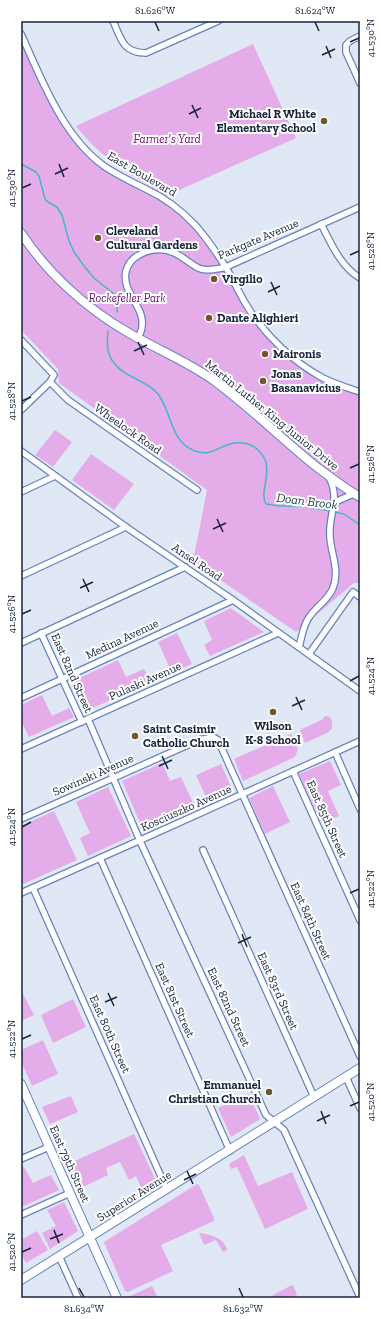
<svg xmlns="http://www.w3.org/2000/svg" width="381" height="1319" font-family="'Zilla Slab',serif">
<rect width="100%" height="100%" fill="#e1e8f5"/>
<g fill="#e4ace8">
<path d="M21 34 57 111 92 156 148 190 194 224 198 229 257 320 290 355 337 384 360 391V583H354L296 632 193 561 207 490 59 383 58 369 21 330Z"/>
<path d="M253 44 296 138 166 196C131 174 102 160 76 126Z"/>
<path d="M55 430 72 442 53 467 35 455Z"/>
<path d="M91 454 134 484 114 510 72 480Z"/>
<path d="M231 608 264 632 210 656 204 645 212 640 204 621Z"/>
<path d="M177 633 192 664 172 673 158 642Z"/>
<path d="M118 660 126 677 144 669 151 682 84 712 71 682Z"/>
<path d="M42 695 52 716 69 708 74 717 29 737 21 721V705Z"/>
<path d="M325 716C332 716 333 722 332 729L327 733 305 743 300 730 323 719Z"/>
<path d="M291 734 298 749 295 757 243 781 234 759Z"/>
<path d="M330 761 341 785 328 791 339 816 322 823 299 774Z"/>
<path d="M162 763 170 781 181 777 195 807 143 830 122 781Z"/>
<path d="M221 764 232 789 230 792 208 802 196 775Z"/>
<path d="M273 786 290 822 265 834 249 798Z"/>
<path d="M108 787 131 836 88 856 80 838 90 833 76 802Z"/>
<path d="M54 811 77 860 21 885V826Z"/>
<path d="M21 990 34 1015 21 1021Z"/>
<path d="M73 999 86 1027 53 1043 41 1015Z"/>
<path d="M43 1040 58 1074 32 1086 21 1061V1050Z"/>
<path d="M249 1094 260 1119 231 1137 218 1108Z"/>
<path d="M71 1096 78 1112 50 1124 42 1107Z"/>
<path d="M134 1134 157 1183 143 1192 136 1176 129 1180 120 1162 106 1168 108 1175 79 1189 68 1164Z"/>
<path d="M244 1155 258 1186 292 1172 308 1209 265 1229 237 1167 231 1169 229 1164Z"/>
<path d="M24 1167 33 1183 51 1175 59 1190 22 1207 21 1205V1168Z"/>
<path d="M197 1184 199 1185 214 1218V1221L161 1245 173 1271 128 1292 125 1291 104 1242Z"/>
<path d="M64 1202 78 1231 50 1249 42 1233 56 1226 47 1210Z"/>
<path d="M37 1231 48 1250 26 1263 21 1253V1240Z"/>
<path d="M199 1233C210 1234 225 1238 227 1250L223 1252 216 1240 204 1245Z"/>
<path d="M292 1285H293L297 1295 291 1298H274L273 1295Z"/>
<path d="M152 1286 158 1298H129L128 1297Z"/>
</g>
<g fill="none" stroke-linecap="round" stroke-linejoin="round">
<g stroke="#46b7c2" stroke-width="1.5">
<path d="M21 164 36 172 39 176 45 199 48 202 57 207 62 215 69 241 74 252 84 266 94 278 114 294 117 304V312"/>
<path d="M108 331C107 342 106 353 114 363 125 378 147 380 158 394 172 412 170 442 195 451 209 456 215 449 227 445 237 441 250 442 258 450 277 467 258 490 266 504L279 506H303L325 510 344 514 360 525"/>
</g>
<g stroke="#6683c0" stroke-width="8">
<g id="street">
<path d="M113 21C121 39 123 53 146 53L218 21"/>
<path d="M21 34C41 78 63 137 104 166 117 175 132 182 146 189 165 198 181 210 195 225 206 237 216 252 225 266 233 279 239 293 247 306 265 335 293 362 323 378 335 384 348 388 360 392"/>
<path d="M360 36 350 41 346 45V52L360 83"/>
<path d="M321 224C331 243 340 266 360 278"/>
<path d="M138 338C140 334 142 330 142 326 145 307 121 292 126 271 128 264 133 258 139 255 152 247 168 248 180 256 187 260 193 266 201 269 209 271 218 269 226 267L360 207"/>
<path d="M21 340 54 375 50 382 21 410"/>
<path d="M50 382 68 400 197 490"/>
<path d="M21 451 126 527 233 600 360 691"/>
<path d="M21 492 55 476"/>
<path d="M335 502 353 494"/>
<path d="M21 576 126 527"/>
<path d="M41 633 82 722"/>
<path d="M21 643 185 567"/>
<path d="M299 647C302 637 303 624 310 616 317 606 329 599 333 588 340 570 331 554 330 537 328 514 341 501 329 477"/>
<path d="M309 654 353 592 360 597"/>
<path d="M21 698 233 600"/>
<path d="M88 719 140 841 266 1115 284 1130 360 1297"/>
<path d="M21 749 278 633"/>
<path d="M335 752 360 809"/>
<path d="M293 771 360 920"/>
<path d="M21 819 199 740 213 737 218 740 360 1056"/>
<path d="M203 850 314 1097"/>
<path d="M100 858 230 1151"/>
<path d="M33 888 167 1190"/>
<path d="M21 893 145 838 360 741"/>
<path d="M346 1077 360 1108"/>
<path d="M21 1159 49 1147"/>
<path d="M21 1215 70 1193"/>
<path d="M59 1256 78 1298"/>
</g>
</g>
<g stroke="#6683c0" stroke-width="10">
<g id="secondary">
<path d="M21 233C48 274 87 309 129 333 158 350 189 362 216 382 252 409 283 440 318 468 332 478 345 489 360 497"/>
<path d="M21 1084 117 1298"/>
</g>
</g>
<g stroke="#6683c0" stroke-width="10">
<path id="primary" d="M21 1280 360 1068"/>
</g>
<use href="#street" stroke="#fff" stroke-width="5.5"/>
<use href="#secondary" stroke="#fff" stroke-width="8"/>
<use href="#primary" stroke="#fff" stroke-width="8"/>
</g>
<path fill="none" stroke="#18243d" stroke-width="1.5" d="M155 22 159 31M315 22 319 31M350 42 359 38M326 46 331 58M322 55 335 49M192 105 198 118M189 114 201 108M59 164 64 177M55 174 68 168M22 188 31 184M350 255 359 251M271 282 277 295M268 292 280 286M138 342 144 355M134 351 147 345M22 401 31 397M350 468 359 464M217 519 223 532M213 529 226 523M83 579 89 592M80 588 93 582M22 614 31 610M350 681 359 676M296 697 302 710M292 706 305 700M162 756 168 769M159 766 172 760M22 827 31 822M350 893 359 889M242 934 247 947M238 943 251 937M108 993 114 1006M105 1002 117 997M22 1039 31 1035M350 1106 359 1102M321 1111 326 1124M317 1121 330 1115M187 1171 193 1184M184 1180 196 1174M54 1230 59 1243M50 1239 63 1234M22 1252 31 1248M79 1288 84 1297M239 1288 243 1297"/>
<g fill="#6e5827" stroke="#fff" stroke-width="1.5">
<circle cx="324" cy="121" r="4"/>
<circle cx="98" cy="238" r="4"/>
<circle cx="214" cy="279" r="4"/>
<circle cx="209" cy="318" r="4"/>
<circle cx="265" cy="354" r="4"/>
<circle cx="263" cy="381" r="4"/>
<circle cx="273" cy="712" r="4"/>
<circle cx="135" cy="736" r="4"/>
<circle cx="269" cy="1092" r="4"/>
</g>
<g text-anchor="middle" dominant-baseline="central" stroke-width="4" stroke-linejoin="round" paint-order="stroke">
<g font-size="12" font-weight="bold" fill="#18243d" stroke="#fff" text-anchor="start">
<text x="316" y="114" text-anchor="end">Michael R White<tspan x="316" dy="14">Elementary School</tspan></text>
<text x="106" y="231">Cleveland<tspan x="106" dy="14">Cultural Gardens</tspan></text>
<text x="222" y="279">Virgilio</text>
<text x="217" y="318">Dante Alighieri</text>
<text x="273" y="354">Maironis</text>
<text x="271" y="374">Jonas<tspan x="271" dy="14">Basanavicius</tspan></text>
<text x="273" y="726" text-anchor="middle">Wilson<tspan x="273" dy="14">K-8 School</tspan></text>
<text x="143" y="729">Saint Casimir<tspan x="143" dy="14">Catholic Church</tspan></text>
<text x="261" y="1085" text-anchor="end">Emmanuel<tspan x="261" dy="14">Christian Church</tspan></text>
</g>
<g font-size="12" font-style="italic" fill="#650e6c" stroke="#fff">
<text x="167" y="139">Farmer's Yard</text>
<text x="127" y="298">Rockefeller Park</text>
</g>
<g font-size="12" fill="#18243d" stroke="#fff">
<text transform="translate(142 174) rotate(30)">East Boulevard</text>
<text transform="translate(258 239) rotate(-23)">Parkgate Avenue</text>
<text transform="translate(272 415) rotate(39)">Martin Luther King Junior Drive</text>
<text transform="translate(128 429) rotate(35)">Wheelock Road</text>
<text transform="translate(197 562) rotate(34)">Ansel Road</text>
<text transform="translate(122 639) rotate(-25)">Medina Avenue</text>
<text transform="translate(72 673) rotate(66)">East 82nd Street</text>
<text transform="translate(145 681) rotate(-24)">Pulaski Avenue</text>
<text transform="translate(93 775) rotate(-24)">Sowinski Avenue</text>
<text transform="translate(186 808) rotate(-24)">Kosciuszko Avenue</text>
<text transform="translate(327 819) rotate(66)">East 85th Street</text>
<text transform="translate(311 921) rotate(66)">East 84th Street</text>
<text transform="translate(278 991) rotate(66)">East 83rd Street</text>
<text transform="translate(175 1000) rotate(66)">East 81st Street</text>
<text transform="translate(229 1007) rotate(65)">East 82nd Street</text>
<text transform="translate(110 1034) rotate(66)">East 80th Street</text>
<text transform="translate(70 1164) rotate(66)">East 79th Street</text>
<text transform="translate(134 1196) rotate(-32)">Superior Avenue</text>
</g>
<g font-size="13" font-style="italic" fill="#1f4144" stroke="#fff">
<text transform="translate(307 501) rotate(7)">Doan Brook</text>
</g>
</g>
<rect width="381" height="1319" fill="none" stroke="#ffffff" stroke-width="44"/>
<rect x="22" y="22" width="337" height="1275" fill="none" stroke="#18243d" stroke-width="1.5"/>
<g font-size="10" text-anchor="middle" fill="#18243d">
<text x="155" y="14">81.626°W</text>
<text x="315" y="14">81.624°W</text>
<text transform="translate(370 38) rotate(-90)" y="4">41.530°N</text>
<text transform="translate(11 188) rotate(-90)" y="4">41.530°N</text>
<text transform="translate(370 251) rotate(-90)" y="4">41.528°N</text>
<text transform="translate(11 401) rotate(-90)" y="4">41.528°N</text>
<text transform="translate(370 464) rotate(-90)" y="4">41.526°N</text>
<text transform="translate(11 614) rotate(-90)" y="4">41.526°N</text>
<text transform="translate(370 676) rotate(-90)" y="4">41.524°N</text>
<text transform="translate(11 827) rotate(-90)" y="4">41.524°N</text>
<text transform="translate(370 889) rotate(-90)" y="4">41.522°N</text>
<text transform="translate(11 1039) rotate(-90)" y="4">41.522°N</text>
<text transform="translate(370 1102) rotate(-90)" y="4">41.520°N</text>
<text transform="translate(11 1252) rotate(-90)" y="4">41.520°N</text>
<text x="84" y="1312">81.634°W</text>
<text x="243" y="1312">81.632°W</text>
</g>
</svg>
